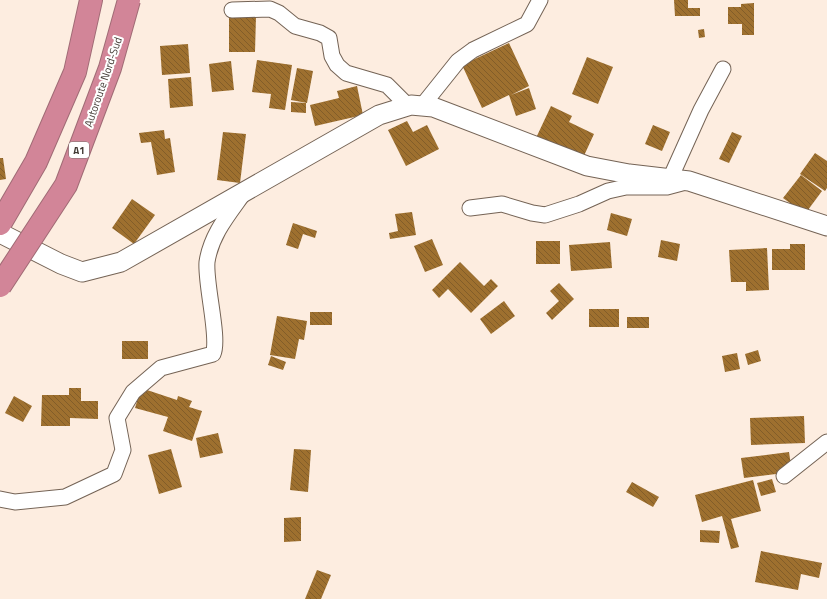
<svg xmlns="http://www.w3.org/2000/svg" width="827" height="599" font-family="'Titillium Web',sans-serif">
<defs>
<pattern id="building-back-hatch" width="6" height="6" patternUnits="userSpaceOnUse"><rect width="6" height="6" fill="#9e702f"/><path d="M-1 5l2 2M0 0l6 6M5-1l2 2" fill="none" stroke="#825d29"/></pattern>
</defs>
<rect width="100%" height="100%" fill="#fdede0"/>
<g fill="url(#building-back-hatch)">
<path d="M674 0H688V8H700V16H675Z"/>
<path d="M754 3V35H742V24H728V7H741V4Z"/>
<path d="M229 15 256 16 255 52H229Z"/>
<path d="M704 29 705 37 699 38 698 30Z"/>
<path d="M509 43 529 86 511 95 529 88 536 109 516 116 509 95 482 108 462 65Z"/>
<path d="M188 44 190 73 162 75 160 46Z"/>
<path d="M587 57 613 67 598 104 572 94Z"/>
<path d="M257 60 292 65 285 110 269 108 271 94 252 92Z"/>
<path d="M231 61 234 90 212 92 209 64Z"/>
<path d="M297 68 313 71 307 103 291 100Z"/>
<path d="M191 77 193 106 170 108 168 79Z"/>
<path d="M357 86 363 115 315 126 310 105 339 98 337 91Z"/>
<path d="M291 102 306 103V113L291 112Z"/>
<path d="M551 106 572 116 569 122 594 134 582 160 536 138Z"/>
<path d="M407 121 413 132 427 125 439 149 406 166 388 130Z"/>
<path d="M653 125 670 132 662 151 645 144Z"/>
<path d="M164 130 165 139 170 138 175 172 157 175 151 142 141 143 139 133Z"/>
<path d="M223 132 246 134 240 183 217 180Z"/>
<path d="M732 132 742 136 729 163 719 159Z"/>
<path d="M815 153 827 161V188L825 191 800 174Z"/>
<path d="M0 158H3L6 179 0 180Z"/>
<path d="M801 175 822 191 805 214 783 198Z"/>
<path d="M132 199 155 215 134 244 112 228Z"/>
<path d="M412 212 416 235 390 239 389 233 398 231 395 214Z"/>
<path d="M611 213 632 219 627 236 607 230Z"/>
<path d="M293 223 317 231 315 238 303 234 298 249 286 245Z"/>
<path d="M432 239 443 265 425 272 414 246Z"/>
<path d="M661 240 680 244 677 261 658 257Z"/>
<rect x="536" y="241" width="24" height="23"/>
<path d="M610 242 612 268 571 271 569 245Z"/>
<path d="M790 244H805V270H772V249H790Z"/>
<path d="M767 248 769 290 746 291V282H731L729 250Z"/>
<path d="M460 262 484 286 491 279 498 286 471 313 448 289 439 298 432 290Z"/>
<path d="M559 283 574 299 552 320 546 313 559 301 550 291Z"/>
<path d="M504 301 515 316 491 334 480 319Z"/>
<rect x="589" y="309" width="30" height="18"/>
<rect x="310" y="312" width="22" height="13"/>
<path d="M277 316 307 321 304 340 299 339 295 359 270 355Z"/>
<rect x="627" y="317" width="22" height="11"/>
<rect x="122" y="341" width="26" height="18"/>
<path d="M758 350 761 361 748 365 745 354Z"/>
<path d="M737 353 740 369 725 372 722 356Z"/>
<path d="M271 356 286 362 283 370 268 365Z"/>
<path d="M69 388H81V401H98V419L70 418V426H41L42 395H69Z"/>
<path d="M141 388 177 400 178 396 192 401 189 407 202 411 192 441 163 431 168 417 135 408Z"/>
<path d="M14 396 32 406 23 422 5 413Z"/>
<path d="M804 416 805 443 751 445 750 418Z"/>
<path d="M218 433 223 453 200 458 196 438Z"/>
<path d="M171 449 182 487 159 494 148 455Z"/>
<path d="M294 449 311 450 308 492 290 490Z"/>
<path d="M789 452 792 472 744 478 741 458Z"/>
<path d="M772 479 776 492 761 496 757 483Z"/>
<path d="M753 480 761 511 731 519 739 547 731 549 722 516 702 522 695 495Z"/>
<path d="M632 482 659 497 653 507 626 492Z"/>
<path d="M301 517V541L284 542V518Z"/>
<path d="M700 530 720 531 719 543 700 542Z"/>
<path d="M761 551 822 563 819 578 801 574 798 590 755 582Z"/>
<path d="M317 570 331 575 321 599H305Z"/>
</g>
<g fill="none" stroke-linecap="round" stroke-linejoin="round">
<g stroke="#746355" stroke-width="17">
<g id="minor">
<path d="M232 10 270 9 279 13 295 26 320 33 329 38 332 56 337 65 346 73 387 85 408 106"/>
<path d="M422 106 458 61 473 50 527 24 540 0"/>
<path d="M670 179 701 110 723 69"/>
<path d="M470 208 502 204 532 213 545 215 579 204 608 191 626 187H667L682 183"/>
<path d="M784 476 827 442"/>
<path d="M0 499 15 502 65 497 114 474 123 450 117 418 133 392 161 368 213 354C220 339 205 284 207 262 211 235 228 215 243 194"/>
</g>
</g>
<g stroke="#746355" stroke-width="21">
<path id="tertiary" d="M0 233 61 264 82 272 121 262 379 115 411 105 433 107 587 166 629 174 689 181 827 226"/>
</g>
<g stroke="#a06b75" stroke-width="24">
<path id="motorway" d="M0 224 36 162 75 72 91 0"/>
</g>
<use href="#minor" stroke="#fff" stroke-width="15"/>
<use href="#tertiary" stroke="#fff" stroke-width="19"/>
<use href="#motorway" stroke="#d28598" stroke-width="22"/>
<g stroke="#a06b75" stroke-width="24" stroke-linecap="butt">
<path id="motorway-bridge" d="M0 286 66 185 110 68 129 0"/>
</g>
<use href="#motorway-bridge" stroke="#d28598" stroke-width="22"/>
</g>
<g text-anchor="middle" dominant-baseline="central" stroke-width="4" stroke-linejoin="round" paint-order="stroke">
<rect fill="#fff" stroke="#7b7571" stroke-width="1" x="69" y="142" width="20" height="16" rx="3"/>
<g font-size="10" font-weight="bold" fill="#423a34">
<text x="79" y="150">A1</text>
</g>
<g font-size="11" fill="#423a34" stroke="#fff">
<text transform="translate(103 82) rotate(-71)">Autoroute Nord-Sud</text>
</g>
</g>
</svg>
